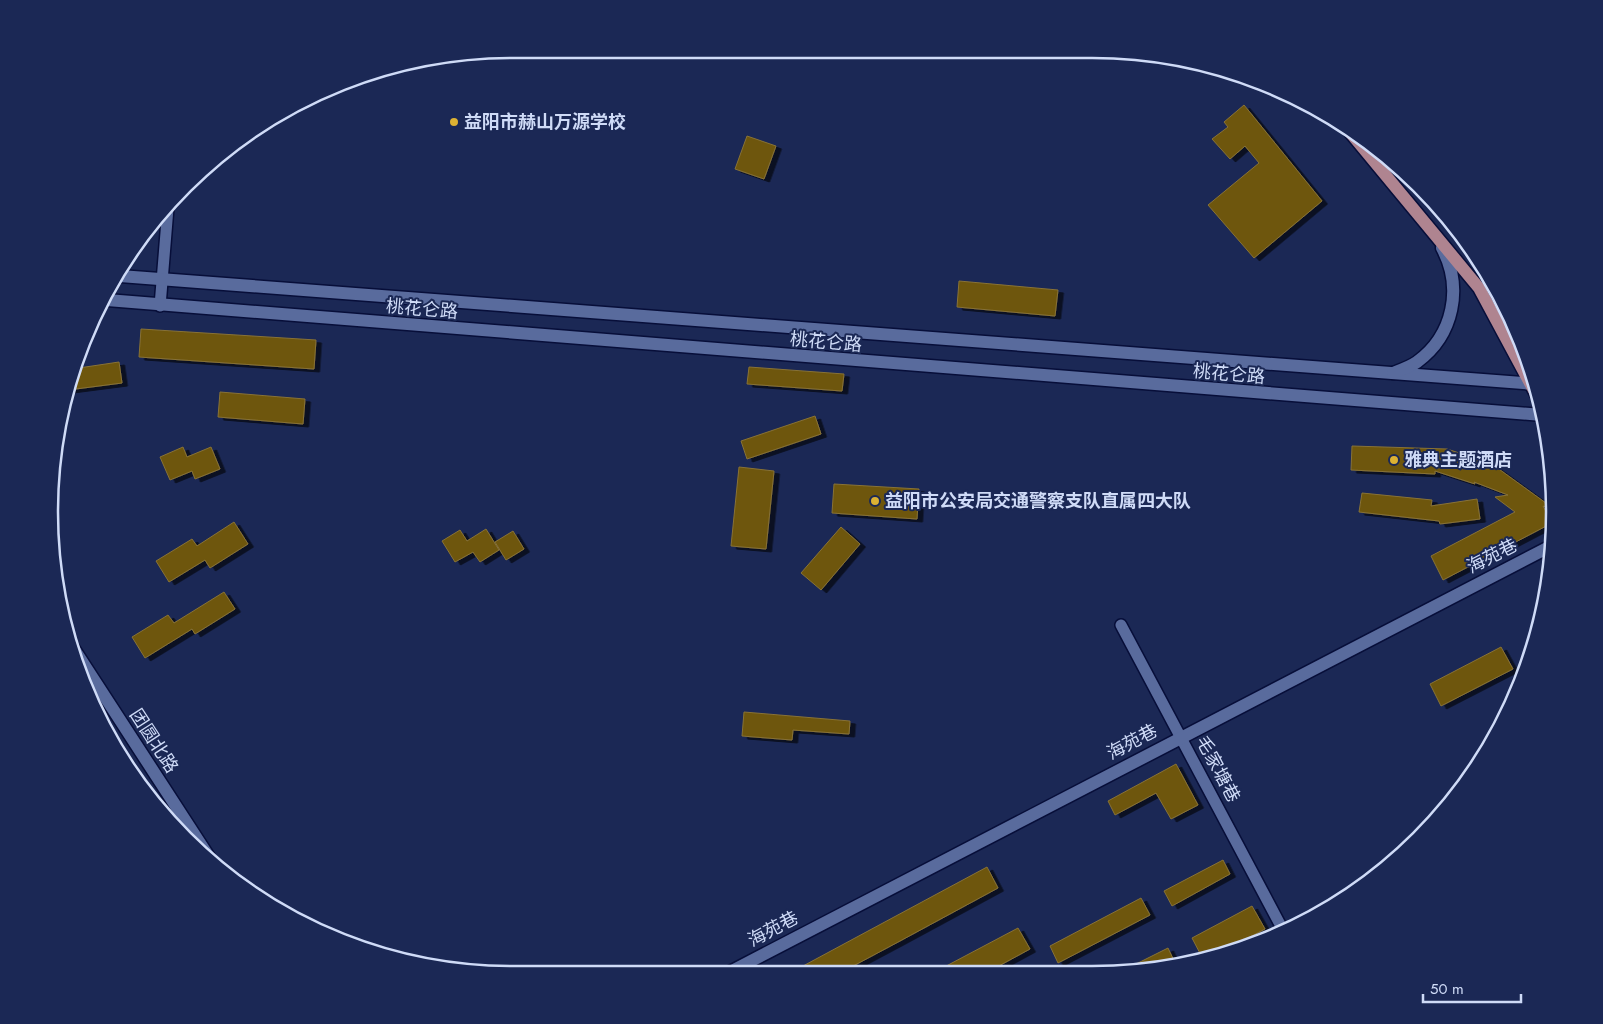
<svg xmlns="http://www.w3.org/2000/svg" width="1603" height="1024" font-family="Jost,'Noto Sans SC',sans-serif">
<defs>
<filter id="shadow"><feDropShadow dx="5.5" dy="3" stdDeviation="0" flood-color="#0009"/></filter>
</defs>
<rect width="100%" height="100%" fill="#1b2855"/>
<g fill="#6e560a" stroke="#887237" filter="url(#shadow)">
<path d="M1244 105 1322 201 1254 258 1208 205 1259 163 1245 146 1230 159 1212 139 1228 127 1224 122Z"/>
<path d="M747 136 776 146 764 179 735 169Z"/>
<path d="M959 281 1058 290 1055 316 957 307Z"/>
<path d="M141 329 316 340 314 369 139 357Z"/>
<path d="M119 362 122 383 68 390 72 369Z"/>
<path d="M749 367 844 374 842 391 747 384Z"/>
<path d="M220 392 305 399 303 424 218 417Z"/>
<path d="M815 416 821 434 747 459 741 441Z"/>
<path d="M1352 446 1447 449 1484 461 1485 459 1550 506 1549 508 1543 506 1552 523 1443 580 1431 556 1515 512 1495 497 1508 495 1474 482 1475 484 1435 471V474L1351 470Z"/>
<path d="M183 447 187 457 211 447 220 469 195 479 192 471 170 480 160 457Z"/>
<path d="M739 467 774 471 766 549 731 546Z"/>
<path d="M834 484 919 489 917 519 832 513Z"/>
<path d="M1362 493 1432 500 1431 506 1477 499 1480 519 1440 524 1439 521 1359 512Z"/>
<path d="M234 522 248 544 210 568 205 560 169 582 156 561 192 539 197 546Z"/>
<path d="M841 527 860 544 821 590 801 573Z"/>
<path d="M486 529 499 550 480 562 473 552 455 562 442 541 460 530 467 541Z"/>
<path d="M513 531 524 549 506 560 495 542Z"/>
<path d="M224 592 235 609 195 634 192 629 145 658 132 637 168 615 174 623Z"/>
<path d="M1501 647 1513 669 1441 706 1430 684Z"/>
<path d="M744 712 850 721 849 734 793 730 792 740 742 736Z"/>
<path d="M1176 764 1198 805 1171 819 1156 793 1115 815 1108 801Z"/>
<path d="M1223 860 1230 874 1172 906 1164 891Z"/>
<path d="M987 867 998 888 900 941 840 973H790Z"/>
<path d="M1141 898 1150 915 1058 963 1050 946Z"/>
<path d="M1252 906 1265 929 1204 961 1192 938Z"/>
<path d="M1018 928 1030 949 984 974 933 973Z"/>
<path d="M1168 948 1176 965 1120 974V972Z"/>
</g>
<g fill="none" stroke-linecap="round" stroke-linejoin="round">
<g stroke="#070e39" stroke-width="14">
<g id="street">
<path d="M160 306 168 208"/>
<path d="M1121 625 1283 930"/>
</g>
</g>
<g stroke="#070e39" stroke-width="15">
<g id="secondary">
<path d="M120 276 1535 384"/>
<path d="M107 300 1542 415"/>
<path d="M1393 373C1401 370 1410 367 1417 362 1454 335 1463 287 1442 248"/>
<path d="M70 643 209 857"/>
<path d="M119 752 139 782"/>
<path d="M728 973 1553 545"/>
</g>
</g>
<g stroke="#070e39" stroke-width="15">
<path id="primary" d="M1349 131 1479 288 1537 396"/>
</g>
<use href="#street" stroke="#596b9d" stroke-width="11"/>
<use href="#secondary" stroke="#596b9d" stroke-width="12"/>
<use href="#primary" stroke="#af8490" stroke-width="12"/>
</g>
<g fill="#ddb233" stroke="#1b2855" stroke-width="2">
<circle cx="454" cy="122" r="5"/>
<circle cx="1394" cy="460" r="5"/>
<circle cx="875" cy="501" r="5"/>
</g>
<g text-anchor="middle" dominant-baseline="central" stroke-width="4" stroke-linejoin="round" paint-order="stroke">
<g font-size="18" font-weight="bold" fill="#cfdbf7" stroke="#1b2855" text-anchor="start">
<text x="464" y="122">益阳市赫山万源学校</text>
<text x="1404" y="460">雅典主题酒店</text>
<text x="885" y="501">益阳市公安局交通警察支队直属四大队</text>
</g>
<g font-size="18" fill="#cfdbf7" stroke="#1b2855">
<text transform="translate(422 309) rotate(5)">桃花仑路</text>
<text transform="translate(826 342) rotate(5)">桃花仑路</text>
<text transform="translate(1229 374) rotate(5)">桃花仑路</text>
<text transform="translate(1492 556) rotate(-27)">海苑巷</text>
<text transform="translate(154 741) rotate(57)">团圆北路</text>
<text transform="translate(1132 742) rotate(-28)">海苑巷</text>
<text transform="translate(1218 769) rotate(62)">毛家塘巷</text>
<text transform="translate(773 929) rotate(-28)">海苑巷</text>
</g>
</g>
<path d="M0 0H1603V1024H0ZM512 58H1092A454 454 0 0 1 1546 512V512A454 454 0 0 1 1092 966H512A454 454 0 0 1 58 512V512A454 454 0 0 1 512 58Z" fill="#1b2855" fill-rule="evenodd"/>
<path fill="none" stroke="#cfdbf7" stroke-width="2.5" d="M512 58H1092A454 454 0 0 1 1546 512V512A454 454 0 0 1 1092 966H512A454 454 0 0 1 58 512V512A454 454 0 0 1 512 58Z"/>
<path d="M1423 994v8h98v-8" fill="none" stroke="#cfdbf7" stroke-width="2.5"/>
<text x="1430" y="994" font-size="15" fill="#cfdbf7" stroke="#1b2855" stroke-width="4" paint-order="stroke">50 m</text>
</svg>
